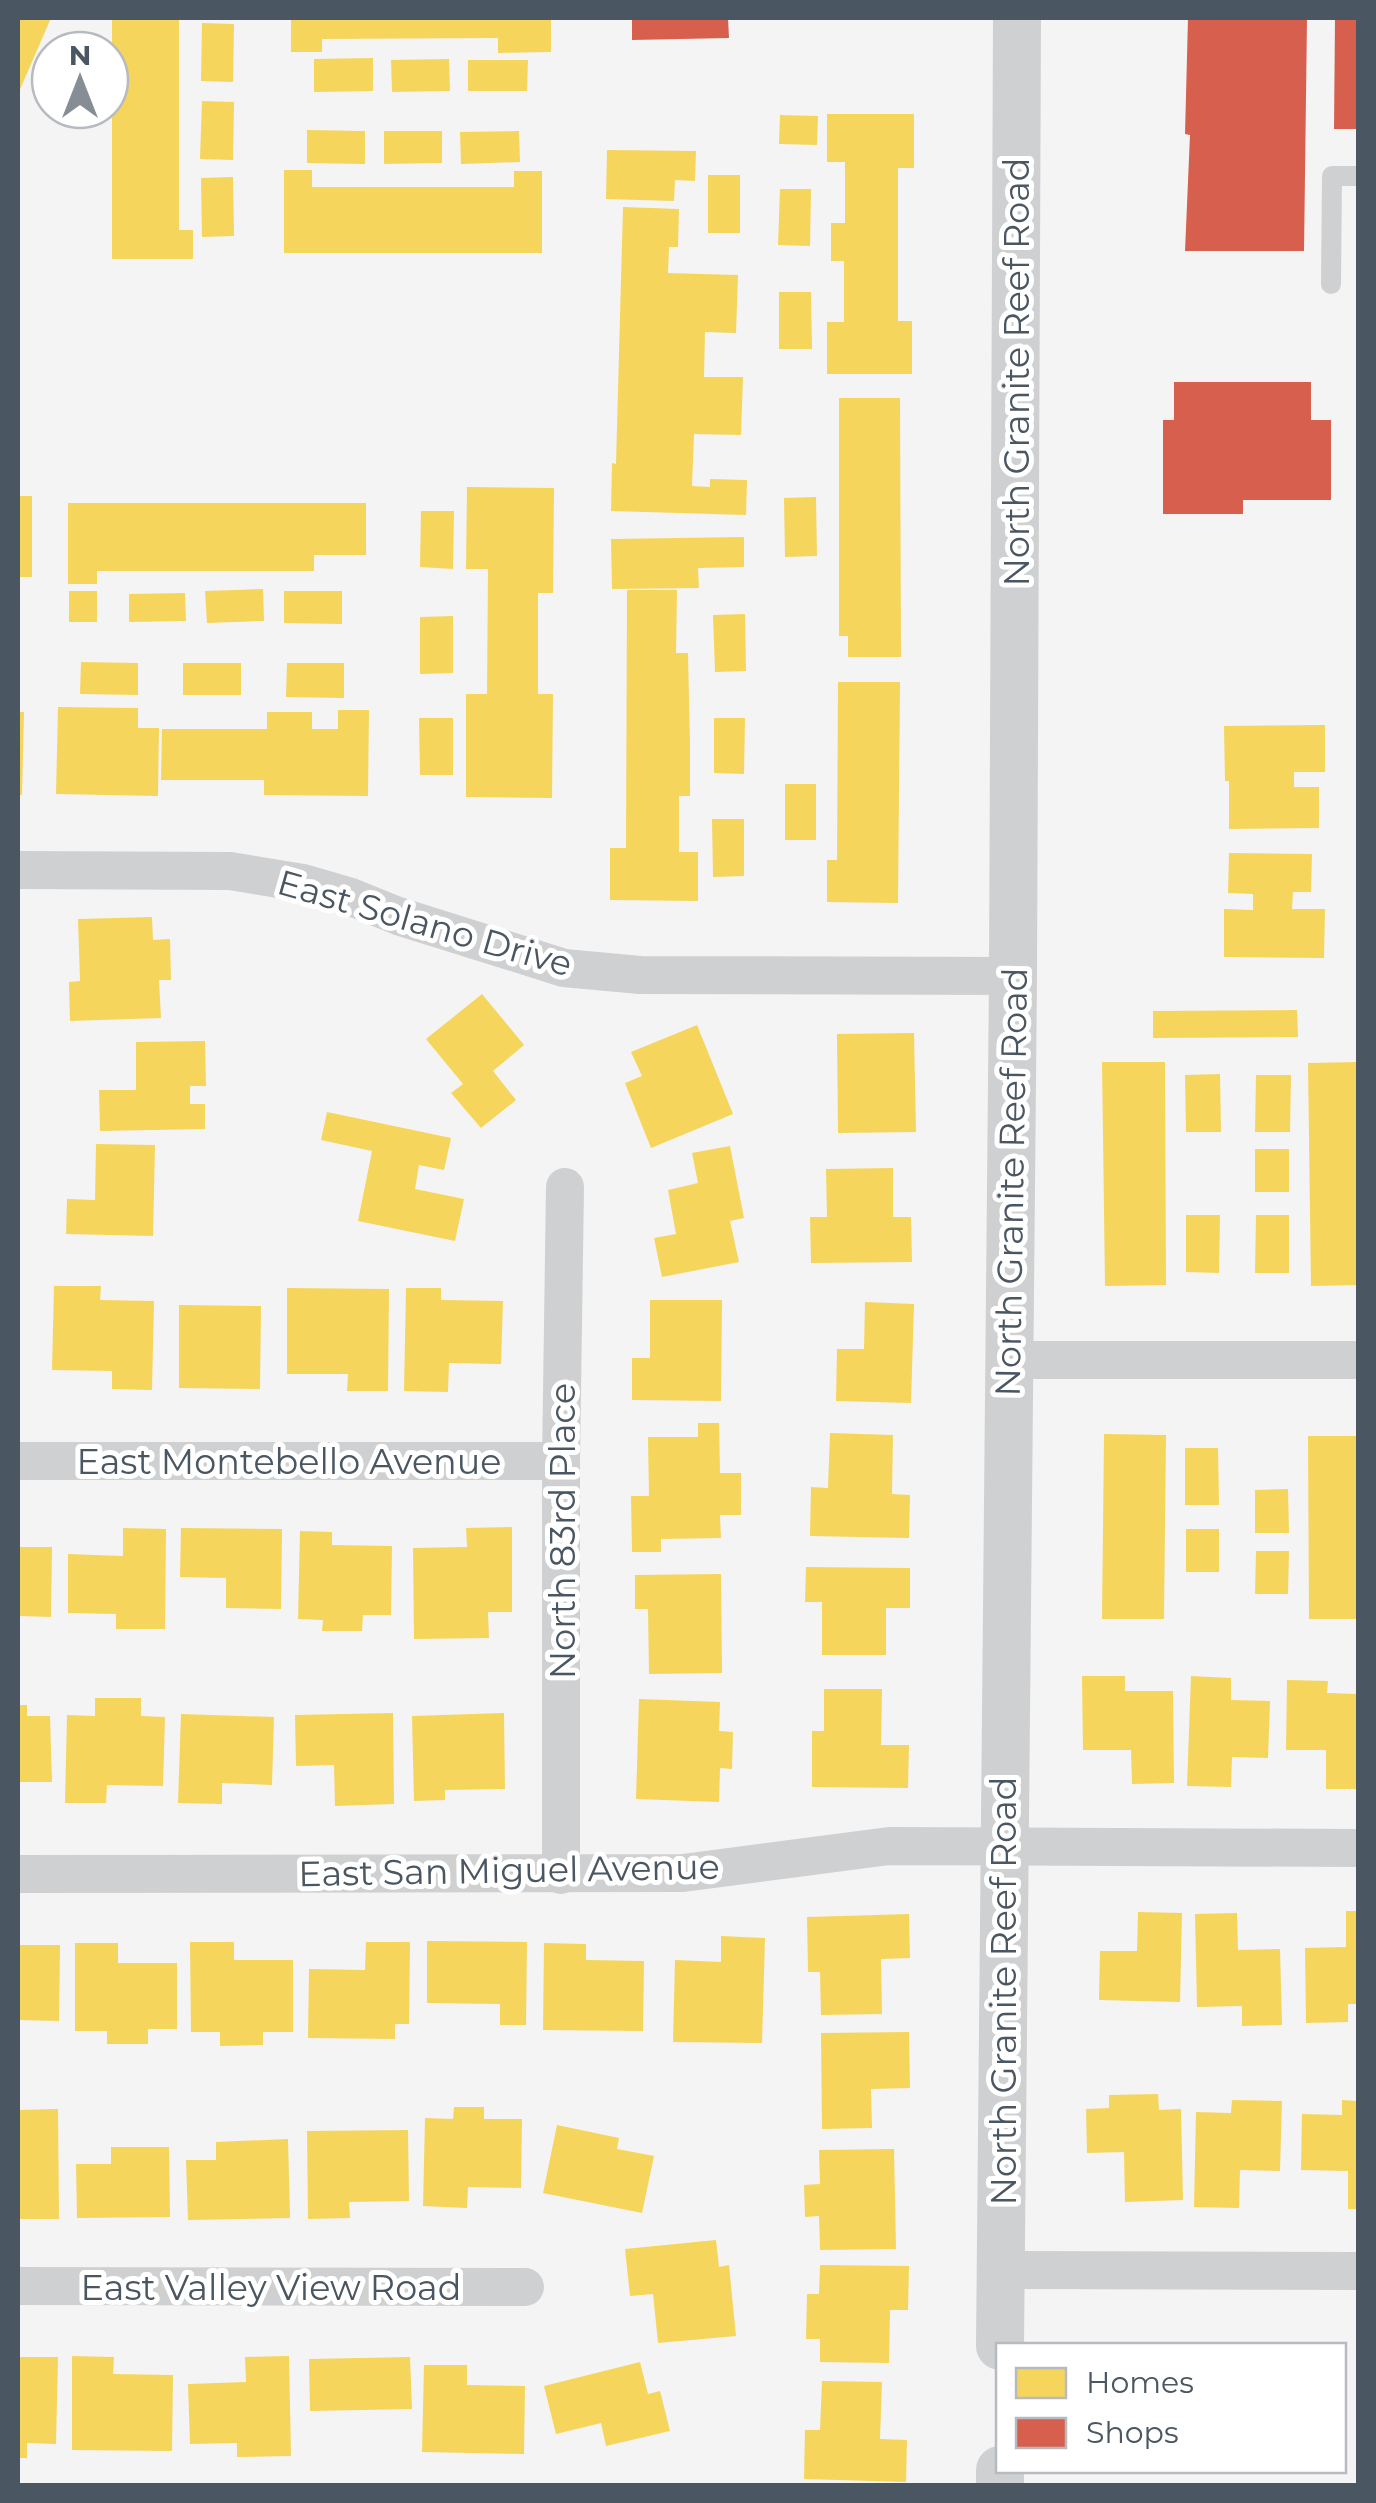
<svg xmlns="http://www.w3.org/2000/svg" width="1376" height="2503" font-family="Montserrat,sans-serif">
<rect width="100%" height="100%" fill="#f4f4f4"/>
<g fill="#f6d55c">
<path d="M18 18H51L18 94Z"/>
<path d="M112 18H179V230H193V259H112Z"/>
<path d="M291 18H551V52L498 53V38L322 39V52H291Z"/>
<path d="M202 23 234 24 233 82 201 81Z"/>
<path d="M373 58V91L314 92V59Z"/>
<path d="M449 59 450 91 392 92 391 60Z"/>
<path d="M468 60H528L527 91H468Z"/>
<path d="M202 101 234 102 233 160 200 159Z"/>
<path d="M827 114H914V168H898V321H912V374H827V322H844V261H831V223H845V162H827Z"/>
<path d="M780 115 818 116 817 145 779 144Z"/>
<path d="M307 130 365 131V164L307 163Z"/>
<path d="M384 131H442V163L384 164Z"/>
<path d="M519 131 520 162 461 164 460 132Z"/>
<path d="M607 150 696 151 695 181 675 180 674 201 606 199Z"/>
<path d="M284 170H312V187H514V171H542V253H284Z"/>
<rect x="708" y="175" width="32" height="58"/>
<path d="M233 177 234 236 202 237 201 178Z"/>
<path d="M780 189H811L810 246 778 245Z"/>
<path d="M623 207 679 209 678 247H669L668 273 738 275 736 333 705 332 704 377H743L741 435 694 434 692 486 710 487V479L747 480 746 515 611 511 612 463 616 464Z"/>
<path d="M779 292H811L812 349H779Z"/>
<path d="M839 398H900L901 657H848V636H839Z"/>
<path d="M467 487 554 488 553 593H538V694H553L552 798 466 797V694H487L488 569H466Z"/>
<rect x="18" y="496" width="14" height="81"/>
<path d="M816 497 817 556 785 557 784 498Z"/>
<path d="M68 503H366V555H314V571H97V584H68Z"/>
<path d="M421 511H454L453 569 420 567Z"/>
<path d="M744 537V567L698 568 699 588 612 589 611 539Z"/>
<path d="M263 589 264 621 207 623 205 591Z"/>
<path d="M627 590H677L676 653H688L690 746V796H679V852H698V901L610 900V848H626Z"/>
<rect x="69" y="591" width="28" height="31"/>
<path d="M284 591H342V624L284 623Z"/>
<path d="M185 593 186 621 129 622V594Z"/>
<path d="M745 614 746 671 715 672 713 615Z"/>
<path d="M453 616V673L420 674V617Z"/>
<path d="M81 662 138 663V695L80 694Z"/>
<rect x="183" y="663" width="58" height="32"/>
<path d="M287 663H344V698L286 697Z"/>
<path d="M838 682H900L898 903 827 902V860H837Z"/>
<path d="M58 707 138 708V728H159L158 796 56 794Z"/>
<path d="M338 710H369L368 796 264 795V780H161L162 729H267V712H312V729H338Z"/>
<path d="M18 712H24L22 795H18Z"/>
<path d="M419 718H453V775H420Z"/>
<path d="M714 718H745L744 774 714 773Z"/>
<path d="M1325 725V772H1294V787H1319V828L1229 829V781H1225L1224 726Z"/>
<rect x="785" y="784" width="31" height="56"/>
<path d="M712 819H744V876L713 877Z"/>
<path d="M1229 853 1312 854 1311 892H1293L1292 909H1325L1324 958 1224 957V909L1253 910V894L1228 893Z"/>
<path d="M152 917 153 940 170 939 171 980H159L161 1018 70 1021 69 982 80 981 78 919Z"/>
<path d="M482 994 524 1045 493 1071 516 1100 481 1128 451 1093 463 1084 426 1039Z"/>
<path d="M1297 1010 1298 1037 1153 1038V1011Z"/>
<path d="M697 1025 733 1114 651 1148 625 1083 642 1076 631 1052Z"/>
<path d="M914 1033 916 1132 838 1133 837 1034Z"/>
<path d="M205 1041 206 1086H190V1104H205V1129L100 1131 99 1090H136V1042Z"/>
<path d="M1102 1062H1165L1166 1285 1105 1286Z"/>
<path d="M1358 1062V1285L1311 1286 1308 1063Z"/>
<path d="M1220 1074 1221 1132H1186L1185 1075Z"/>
<path d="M1256 1075H1291L1290 1132H1255Z"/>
<path d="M327 1112 451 1138 444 1170 419 1165 415 1189 464 1199 455 1241 358 1221 372 1151 321 1140Z"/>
<path d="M96 1144 155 1145 153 1236 66 1234 67 1199 95 1200Z"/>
<path d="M730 1146 744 1218 730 1221 739 1262 662 1277 654 1238 676 1234 668 1190 698 1183 692 1153Z"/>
<rect x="1255" y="1149" width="34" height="43"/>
<path d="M893 1168V1217H911L912 1262 811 1263 810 1217H827L826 1169Z"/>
<path d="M1186 1215H1220L1219 1273 1186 1272Z"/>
<path d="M1256 1215H1289V1273H1255Z"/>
<path d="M54 1286H101L100 1300 154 1301 152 1390 112 1389V1371L52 1370Z"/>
<path d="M287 1288 389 1289 388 1391H347L348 1374H287Z"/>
<path d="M406 1288H441V1300L503 1301 501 1364 449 1363 448 1392 404 1391Z"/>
<path d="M650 1300H722L721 1401 632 1400V1358H650Z"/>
<path d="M865 1302 914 1304 911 1403 836 1401 837 1349H864Z"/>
<path d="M179 1305 261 1306 260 1389 179 1388Z"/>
<path d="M698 1423H719L720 1473H741V1515H720L721 1538 661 1539V1552H632L631 1496H649L648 1437H698Z"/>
<path d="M830 1433 893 1435 892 1494 910 1495 909 1538 810 1536 811 1487 828 1488Z"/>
<path d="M1104 1434 1166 1435 1164 1619H1102Z"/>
<path d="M1308 1436H1358V1619H1309Z"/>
<path d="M1185 1448H1218L1219 1505H1185Z"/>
<path d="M1288 1489 1289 1533H1255V1490Z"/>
<path d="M512 1527V1612H488L489 1638 414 1639 413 1548 467 1547 466 1528Z"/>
<path d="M123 1528 166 1529 165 1629H116V1614L68 1613V1554L123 1556Z"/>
<path d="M181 1528 282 1529 281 1609 226 1608V1578L180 1577Z"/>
<rect x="1186" y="1529" width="33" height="43"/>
<path d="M300 1531 332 1532V1545L392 1546 391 1615H363L362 1631H322L323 1620 298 1619Z"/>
<path d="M18 1547H52L51 1617 18 1616Z"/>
<path d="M1256 1551H1289L1288 1594H1255Z"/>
<path d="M806 1567 910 1568V1608H886V1655H822V1602H805Z"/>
<path d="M721 1574 722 1673 649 1674 648 1609H635V1575Z"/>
<path d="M1082 1676H1125V1691H1173L1174 1783 1132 1784 1131 1750H1083Z"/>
<path d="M1191 1676 1231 1678V1700L1270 1701 1268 1758 1232 1757 1231 1787 1187 1786Z"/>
<path d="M1287 1680 1328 1681 1327 1693 1358 1694V1789H1326V1750H1286Z"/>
<path d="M824 1689H882L881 1745H909L908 1788 812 1787V1731H824Z"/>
<path d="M95 1698H141V1716L165 1717 163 1786 107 1785 106 1803H65L67 1715 95 1716Z"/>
<path d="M639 1699 720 1702 719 1731 733 1732 732 1769 720 1768 719 1802 636 1799Z"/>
<path d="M18 1705H27V1716H50L52 1782H18Z"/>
<path d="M393 1713 394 1804 335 1806 334 1765 296 1766 295 1715Z"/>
<path d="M504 1713 505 1789 445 1790V1800L414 1801 412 1716Z"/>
<path d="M181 1714 274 1717 272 1785 222 1783V1804L178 1803Z"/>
<path d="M1346 1911H1358V2004H1348V2022L1306 2023 1305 1948 1346 1947Z"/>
<path d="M1138 1912 1182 1913 1180 2002 1099 2000 1100 1951H1137Z"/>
<path d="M1237 1913 1238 1950 1280 1949 1282 2025 1242 2026V2006L1197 2007 1195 1914Z"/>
<path d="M909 1914 910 1958 881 1959 882 2014 821 2015 820 1972H808L807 1917Z"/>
<path d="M721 1936 765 1938 762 2043 673 2042 675 1960 721 1962Z"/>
<path d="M427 1941 527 1942 526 2025H500V2004L427 2003Z"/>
<path d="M190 1942H234V1960H293V2032H263V2045L220 2046V2032H191Z"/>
<path d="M366 1942H410L409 2024H395V2039L308 2038 309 1969 365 1970Z"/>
<path d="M75 1943H118V1963H177V2029H148V2044H107V2031H75Z"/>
<path d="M544 1943 586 1944V1960L644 1961 643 2031 543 2030Z"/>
<path d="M18 1945H60L59 2021 18 2020Z"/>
<path d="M909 2032 910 2088 871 2089 872 2128 822 2129 821 2033Z"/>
<path d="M1158 2094 1159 2110 1181 2109 1183 2200 1125 2202 1124 2152 1087 2153 1086 2109 1109 2108V2095Z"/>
<path d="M1232 2100 1282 2101 1280 2171 1240 2170 1239 2208 1194 2207 1196 2112 1231 2113Z"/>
<path d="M1342 2100 1358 2101V2209H1348V2171L1301 2170 1302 2114 1342 2115Z"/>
<path d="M454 2107H484V2119H522L521 2188 468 2187 467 2208 423 2206 425 2118 453 2119Z"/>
<path d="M58 2109 59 2219H18V2110Z"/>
<path d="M557 2125 619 2138 617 2149 654 2156 642 2213 543 2193Z"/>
<path d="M408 2130 409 2201 349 2202 350 2218 308 2219 307 2131Z"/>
<path d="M288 2139 290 2218 188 2220 186 2160H216V2142Z"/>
<path d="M111 2147H169L170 2217 77 2218 76 2164H111Z"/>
<path d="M894 2149 896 2249 820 2250 819 2216 805 2217 804 2185 820 2184 819 2150Z"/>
<path d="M716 2240 719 2267 729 2265 736 2336 658 2343 653 2294 630 2296 625 2249Z"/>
<path d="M820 2265 909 2266 908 2310H890L889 2363 820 2362V2339H806L807 2294H819Z"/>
<path d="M72 2356 114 2357 113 2374 173 2375 172 2451 72 2450Z"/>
<path d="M289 2356 291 2456 237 2457V2443L190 2444 188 2384 246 2382 245 2357Z"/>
<path d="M18 2357H58L56 2444 27 2443V2458H18Z"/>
<path d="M410 2357 412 2409 310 2411 309 2359Z"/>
<path d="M640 2362 648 2394 660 2391 670 2431 606 2446 601 2423 556 2434 544 2386Z"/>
<path d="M424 2365H467V2385L525 2386 524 2454 422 2452Z"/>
<path d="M822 2381 882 2382 880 2439 907 2440 906 2482 804 2479 805 2430H820Z"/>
</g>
<g fill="#d6604d">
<path d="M632 18H728L729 38 632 40Z"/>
<path d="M1188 18H1307L1304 251H1185L1190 135 1185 134Z"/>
<path d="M1335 18H1358V129H1334Z"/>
<path d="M1174 382H1311V420H1331V500H1243V514H1163V420H1174Z"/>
</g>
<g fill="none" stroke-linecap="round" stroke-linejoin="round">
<path stroke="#ced0d2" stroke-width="20" d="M1331 284 1332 176H1358"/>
<g stroke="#ced0d2" stroke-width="38">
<path d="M18 870 230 871 303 883 351 897 398 916 564 968 640 975 1013 976"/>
<path d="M1008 1360H1358"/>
<path d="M18 1461H561"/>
<path d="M18 1874 683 1873 889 1846 1358 1848"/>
<path d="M561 1875V1461L565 1187"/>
<path d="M1000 2270 1358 2271"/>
<path d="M18 2286 525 2287"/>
</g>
<g stroke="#ced0d2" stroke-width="48">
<path d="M1000 2346 1013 976 1017 18"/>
<path d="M1000 2486V2470"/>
</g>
</g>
<g text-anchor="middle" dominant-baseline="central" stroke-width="10" stroke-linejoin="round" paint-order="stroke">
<g font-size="35" fill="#4a5661" stroke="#fff">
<text transform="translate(1016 372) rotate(-90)">North Granite Reef Road</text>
<text transform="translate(425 923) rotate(16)">East Solano Drive</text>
<text transform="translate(1011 1182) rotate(-89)">North Granite Reef Road</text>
<text x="289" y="1461">East Montebello Avenue</text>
<text transform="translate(562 1531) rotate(-90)">North 83rd Place</text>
<text transform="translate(509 1870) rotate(-1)">East San Miguel Avenue</text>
<text transform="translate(1003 1991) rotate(-90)">North Granite Reef Road</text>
<text x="271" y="2287">East Valley View Road</text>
</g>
</g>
<rect width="1376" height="2503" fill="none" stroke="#4a5661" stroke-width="40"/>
<rect x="996" y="2343" width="350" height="130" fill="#ffffff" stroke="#b7bbc0" stroke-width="2.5"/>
<rect x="1016" y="2368" width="50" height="30" fill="#f6d55c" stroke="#b7bbc0" stroke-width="2.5"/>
<text x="1086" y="2393" font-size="30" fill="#4a5661">Homes</text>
<rect x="1016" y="2418" width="50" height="30" fill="#d6604d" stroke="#b7bbc0" stroke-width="2.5"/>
<text x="1086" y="2443" font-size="30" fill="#4a5661">Shops</text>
<g transform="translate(80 80)"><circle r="48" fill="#ffffff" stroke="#b7bbc0" stroke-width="2.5"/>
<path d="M0-8L18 38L0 25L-18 38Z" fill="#868d94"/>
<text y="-15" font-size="28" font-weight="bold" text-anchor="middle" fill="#4a5661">N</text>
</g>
</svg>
